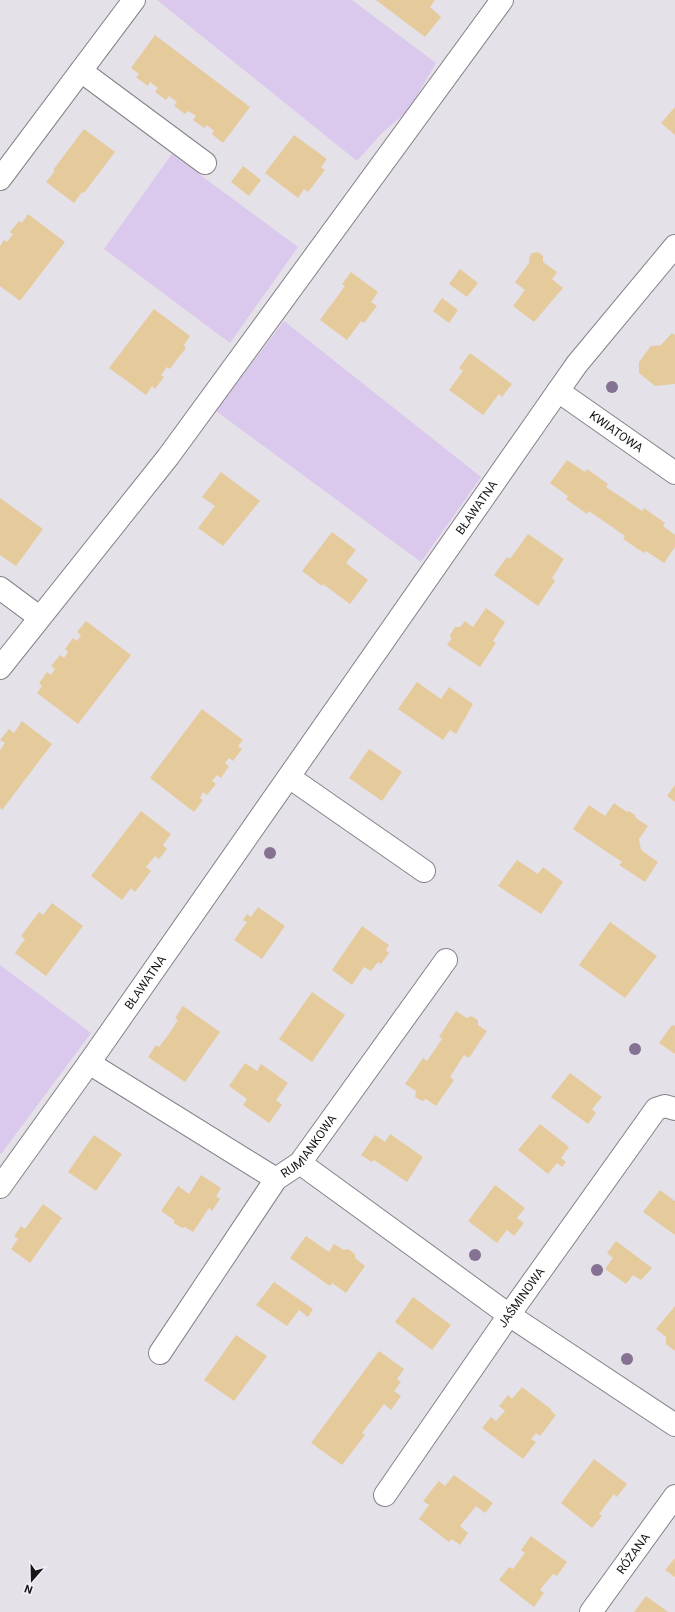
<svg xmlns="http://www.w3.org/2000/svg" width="675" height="1612" font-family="Roboto,sans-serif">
<rect width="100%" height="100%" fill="#e5e1e9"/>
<g fill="#dbc8ed">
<path d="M157 0H352L436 63 408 111 382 133 357 161Z"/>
<path d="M172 154 298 247 230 343 104 249Z"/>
<path d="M284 321 481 477 421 562 216 411Z"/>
<path d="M0 965 91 1033 1 1154 0 1153Z"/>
</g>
<g fill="#e5cb9c">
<path d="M376 0H435L430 7 441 17 425 37Z"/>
<path d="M155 35 250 107 223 143 212 134 214 131 207 125 204 128 193 120 196 116 188 111 185 114 174 106 177 102 169 96 166 100 155 92 158 88 150 82 148 86 136 77 139 74 131 68Z"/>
<path d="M675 107V135L661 123Z"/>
<path d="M84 129 115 152 84 193 82 192 74 203 46 182 55 171 53 170Z"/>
<path d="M294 135 327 159 321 167 325 170 308 192 304 189 298 198 265 173Z"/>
<path d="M243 166 261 180 249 196 231 182Z"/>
<path d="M28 214 65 242 20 301 0 286V246L4 240 7 242 13 234 10 232 19 221 22 223Z"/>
<path d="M538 252 543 256V262L557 272 552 279 563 288 534 322 513 306 525 290 515 282 529 263V258L532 253Z"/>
<path d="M460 269 478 283 467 297 449 284Z"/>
<path d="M351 272 378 292 371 302 377 306 364 323 361 321 347 340 320 320 345 286 342 284Z"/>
<path d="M442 298 458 310 449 323 433 311Z"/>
<path d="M154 309 190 336 184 345 186 348 178 358 170 369 167 367 161 375 164 377 155 389 152 386 146 395 109 368Z"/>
<path d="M672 333 675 335V384L655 386 639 373V362L651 346 661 345Z"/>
<path d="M470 353 512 384 502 397 499 394 483 415 449 390 463 371 459 368Z"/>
<path d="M567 460 585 472 587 469 608 484 606 487 642 511 644 508 665 523 663 526 675 535V547L664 563 646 551 644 553 623 539 625 536 589 511 587 514 566 499 568 496 550 483Z"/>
<path d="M221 472 260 501 223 546 198 528 215 506 202 497Z"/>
<path d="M0 498 43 529 16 566 0 555Z"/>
<path d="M332 532 356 550 346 563 368 580 350 604 323 584 322 586 302 571Z"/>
<path d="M528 534 564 559 552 578 555 581 538 606 494 575 507 557 510 559Z"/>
<path d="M486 608 505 622 493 641 496 643 480 667 447 645 451 639 450 635 455 627H460L465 621 473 627Z"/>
<path d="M86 621 131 655 78 724 37 693 42 686 39 683 47 672 51 675 55 669 51 666 60 655 64 658 68 652 65 649 73 638 77 641 81 635 77 632Z"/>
<path d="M417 682 441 699 449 687 473 704 456 734 450 730 443 740 398 709Z"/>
<path d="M202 709 243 740 238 746 242 749 233 761 229 758 225 763 229 766 221 778 217 775 212 781 216 784 207 795 203 792 200 798 203 800 194 812 150 778Z"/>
<path d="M22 721 52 744 2 810 0 808V750L5 743 0 740 9 729 14 733Z"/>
<path d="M369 749 402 772 382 801 349 778Z"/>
<path d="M675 785V802L667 796Z"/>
<path d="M614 803 627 812 629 811 635 815 636 818 648 826 639 839 641 850 658 862 645 882 619 865 622 862 573 829 589 805 605 816Z"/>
<path d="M141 811 171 834 163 845 167 849 159 859 155 856 146 867 151 871 135 892 131 888 122 900 91 876Z"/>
<path d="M517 860 538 874 543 867 563 882 541 914 498 886Z"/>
<path d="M52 903 83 926 46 976 15 953 25 939 21 936 39 912 43 915Z"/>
<path d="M258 907 285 926 262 959 234 940 247 922 243 920 247 914 251 917Z"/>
<path d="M610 922 657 956 625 998 579 965Z"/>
<path d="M362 926 389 945 386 950 389 953 381 964 378 962 371 971 364 967 352 985 332 970Z"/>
<path d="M312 992 345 1015 312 1062 279 1039Z"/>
<path d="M183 1006 220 1032 185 1082 148 1057 156 1045 159 1047 169 1034 178 1020 175 1018Z"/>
<path d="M456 1011 467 1018 471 1016 478 1020V1025L487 1031 469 1058 464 1055 450 1077 454 1080 436 1106 426 1099 422 1101 415 1097 416 1091 405 1084 423 1058 427 1061 442 1039 439 1037Z"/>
<path d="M672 1025 675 1026V1054L659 1043Z"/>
<path d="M245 1063 257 1071 261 1064 288 1083 276 1100 282 1105 269 1123 243 1105 247 1099 229 1086Z"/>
<path d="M570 1073 602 1097 592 1109 596 1113 588 1124 551 1097Z"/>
<path d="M540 1124 569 1147 561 1158 566 1162 562 1167 557 1163 548 1174 518 1150Z"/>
<path d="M390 1134 423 1157 407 1182 374 1160 372 1162 361 1155 375 1135 385 1142Z"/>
<path d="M94 1135 122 1154 96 1191 68 1172Z"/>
<path d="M201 1175 221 1188 216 1196 220 1199 212 1211 209 1208 193 1232 185 1227 182 1228 174 1223V1220L161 1211 178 1186 189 1194Z"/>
<path d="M495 1185 525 1208 517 1218 524 1223 514 1236 507 1230 497 1243 468 1221Z"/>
<path d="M660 1190 675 1201V1235L643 1212Z"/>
<path d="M43 1204 62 1218 30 1263 11 1249 18 1239 14 1236 21 1226 25 1229Z"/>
<path d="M306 1236 329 1252 334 1244 344 1250 348 1249 355 1254V1258L365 1266 346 1293 332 1283 330 1286 290 1258Z"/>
<path d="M616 1241 652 1268 641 1280 633 1275 626 1284 605 1269 613 1258 607 1253Z"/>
<path d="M274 1282 313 1309 308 1317 299 1310 287 1326 256 1305Z"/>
<path d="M413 1297 451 1325 432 1350 395 1322Z"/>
<path d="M675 1306V1351L666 1344V1337L656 1329Z"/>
<path d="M236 1335 267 1356 234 1401 204 1380Z"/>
<path d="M379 1351 404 1369 397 1379 401 1382 394 1391 401 1396 391 1410 384 1404 362 1433 365 1435 342 1465 311 1443Z"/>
<path d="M522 1387 552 1410 551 1411 556 1415 540 1436 536 1433 531 1439 536 1442 523 1459 482 1428 491 1417 496 1421 505 1411 499 1406 508 1395 512 1399Z"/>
<path d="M594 1459 627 1484 617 1497 614 1494 599 1514 602 1516 592 1528 561 1503Z"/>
<path d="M454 1475 493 1503 485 1513 476 1506 460 1526 468 1533 460 1545 452 1539 449 1542 419 1519 429 1505 423 1501 439 1481 445 1486Z"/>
<path d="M531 1536 567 1562 557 1576 553 1574 540 1590 544 1593 534 1607 499 1580 509 1567 513 1569 525 1553 521 1550Z"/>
<path d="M675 1558V1577L665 1570Z"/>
<path d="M646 1596 668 1612H634Z"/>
</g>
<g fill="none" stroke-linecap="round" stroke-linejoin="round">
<g stroke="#858289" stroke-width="24">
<g id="minor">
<path d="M81 71 205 163"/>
<path d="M0 179 134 0"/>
<path id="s1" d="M558 391 675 473"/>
<path d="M0 588 39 617"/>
<path d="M0 668 168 457 502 0"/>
<path d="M289 777 424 871"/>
<path d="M89 1063 276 1179"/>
<path d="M300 1163 509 1315 675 1425"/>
<path id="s2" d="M0 1187 89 1063 558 391 577 364 675 246"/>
<path id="s3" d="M160 1353 276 1179 300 1163 446 960"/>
<path id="s4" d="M385 1495 509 1315 656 1109 665 1106 675 1109"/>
<path id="s5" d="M591 1612 675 1496"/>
</g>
</g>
<use href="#minor" stroke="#fff" stroke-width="22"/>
</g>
<g fill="#857293">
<circle cx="612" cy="387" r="6"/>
<circle cx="270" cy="853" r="6"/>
<circle cx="635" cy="1049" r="6"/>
<circle cx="475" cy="1255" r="6"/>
<circle cx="597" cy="1270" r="6"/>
<circle cx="627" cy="1359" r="6"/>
</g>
<g text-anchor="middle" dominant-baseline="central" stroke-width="3.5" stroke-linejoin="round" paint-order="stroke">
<g font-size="12" fill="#161518" stroke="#f3eef7">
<text stroke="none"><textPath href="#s1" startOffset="71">KWIATOWA</textPath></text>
<text stroke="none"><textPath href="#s2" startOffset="830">BŁAWATNA</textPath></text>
<text stroke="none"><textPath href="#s2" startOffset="251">BŁAWATNA</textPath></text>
<text stroke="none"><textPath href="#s3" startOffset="256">RUMIANKOWA</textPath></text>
<text stroke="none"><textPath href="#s4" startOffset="240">JAŚMINOWA</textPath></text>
<text stroke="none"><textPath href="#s5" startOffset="72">RÓŻANA</textPath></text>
</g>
</g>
<g transform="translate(32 1580) rotate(200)" stroke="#f3eef7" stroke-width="3" paint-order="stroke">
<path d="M0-3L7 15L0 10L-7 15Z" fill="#161518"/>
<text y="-6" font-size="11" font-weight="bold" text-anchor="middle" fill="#161518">N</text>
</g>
</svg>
